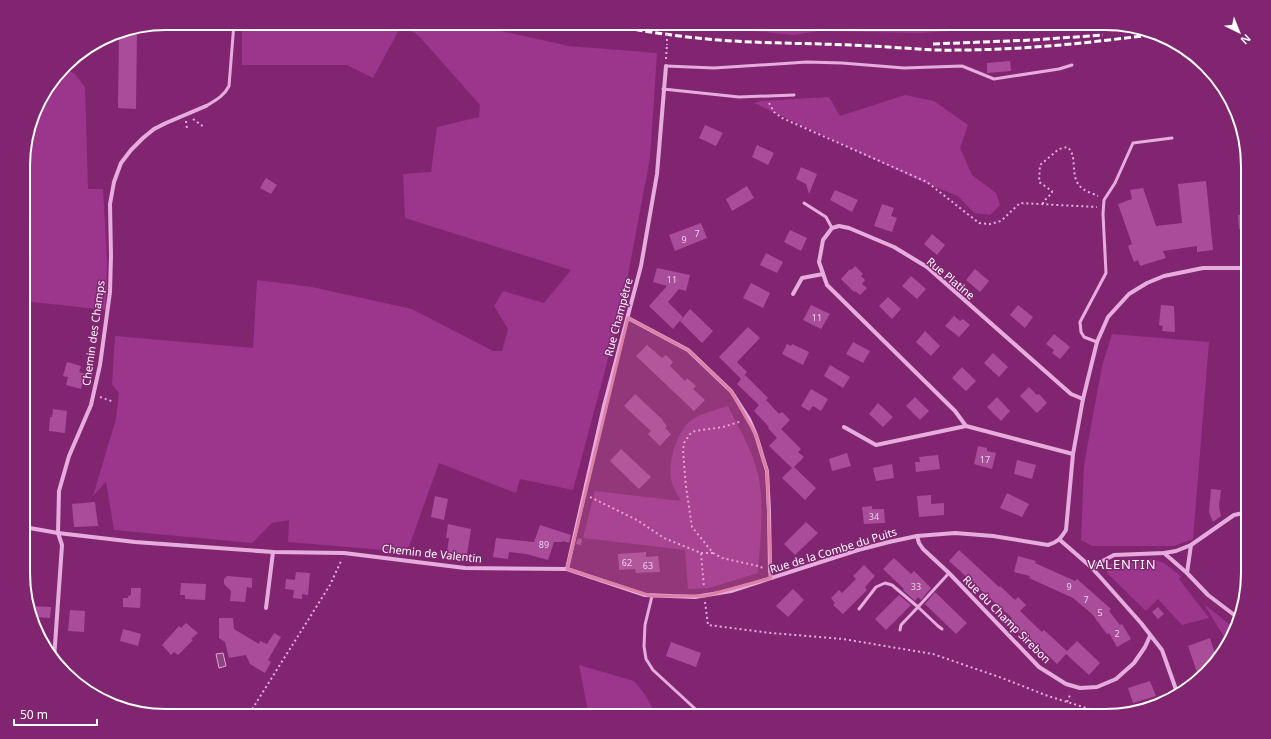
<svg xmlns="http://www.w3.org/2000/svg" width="1271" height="739" font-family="'Noto Sans',sans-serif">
<rect width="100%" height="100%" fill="#812571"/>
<g fill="#9c358c">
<path d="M242 23H465L569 46 657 53 650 158 622 307 573 490 520 479 516 493 439 463 407 552 288 542 289 520 272 523 252 543 114 530 106 482 93 496 116 419 119 393 112 384 115 336 253 348 257 280 312 287 412 309 493 351H502L508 329 494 306 503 291 544 303 571 270 405 218 403 174 431 172 437 127 479 117 480 105 418 35 401 26 373 78 347 65H242Z"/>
<path d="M674 23H1100L1059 24 920 33 818 31 794 35Z"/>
<path d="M63 69 74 73 85 87 88 189H103L107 260 106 310 24 301V147L38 102Z"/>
<path d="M905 95 934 101 968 125 960 148 972 175 996 193 1000 205 990 215 974 213 958 196 920 181 754 103 761 101 829 97 840 116Z"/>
<path d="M1112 334 1209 342 1193 539 1174 546H1092L1081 540 1084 465 1102 366Z"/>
<path d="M728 406C738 426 753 452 758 474 765 506 760 541 758 573L709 588 688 589 685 550 583 538 595 491 681 501C678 495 672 486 671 479 668 463 676 435 688 423 697 414 716 410 728 406Z"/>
<path d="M1153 559 1164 563 1181 576 1179 579 1209 618 1182 625 1158 599 1146 611 1107 573 1109 564Z"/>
<path d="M1204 604 1234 628 1229 645Z"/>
<path d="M579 665 634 681 644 693 657 716H589Z"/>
</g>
<path fill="#88467d" stroke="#e7a0dd" d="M223 653 226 666 219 668 216 654Z"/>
<g fill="#a94d9b">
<path d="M137 29 136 109 118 108 119 32Z"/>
<path d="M1010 61 1011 71 987 73V63Z"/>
<path d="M705 125 723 133 716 146 699 138Z"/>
<path d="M757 145 774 153 768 165 752 157Z"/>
<path d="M801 167 817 174 809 194 806 184 796 179Z"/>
<path d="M266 178 277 185 271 194 260 188Z"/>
<path d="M1206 181 1213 250 1197 252V246L1163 251 1166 258 1140 266 1138 260 1134 262 1128 246 1132 244 1118 204 1132 199 1130 190 1143 188 1156 226 1182 223 1178 184Z"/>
<path d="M747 186 754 198 732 211 726 199Z"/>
<path d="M835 190 858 200 852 212 830 200Z"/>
<path d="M882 204 894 208 891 216 897 218 892 232 874 226Z"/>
<path d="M1238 215H1248V229H1239Z"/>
<path d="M701 223 707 238 675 251 669 235Z"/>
<path d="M790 230 807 238 801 251 784 242Z"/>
<path d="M932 234 945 245 937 255 924 244Z"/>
<path d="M766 253 783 262 777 273 760 265Z"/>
<path d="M855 266 863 274 861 276 865 280 862 284 867 288 860 295 855 291 854 292 841 279 850 269 851 270Z"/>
<path d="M657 268 690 275 686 291 679 289 668 302 683 317 673 329 649 306 667 286 653 282Z"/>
<path d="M975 269 989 281 980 292 966 280Z"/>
<path d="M911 276 926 289 917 299 902 286Z"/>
<path d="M751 283 770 293 763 308 743 298Z"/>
<path d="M888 297 901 309 892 319 879 306Z"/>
<path d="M811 305 830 314 821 329 803 320Z"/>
<path d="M1018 305 1033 317 1025 328 1010 315Z"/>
<path d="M1161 305 1174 306 1175 332 1162 331 1163 326 1159 325Z"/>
<path d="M690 309 713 331 702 343 680 321Z"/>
<path d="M954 316 960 321 963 319 970 325 959 337 945 326Z"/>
<path d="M748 327 760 338 737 362 747 372 743 377 745 375 768 398 766 400 779 414 782 412 790 420 781 429 801 449 798 452 804 457 794 467 816 488 805 500 782 478 792 468 769 446 777 438 768 428 769 427 754 411 759 405 737 384 741 379 719 357Z"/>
<path d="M925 331 940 346 931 356 916 342Z"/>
<path d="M1054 334 1070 347 1060 359 1052 353 1054 350 1046 344Z"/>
<path d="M853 342 870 351 863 363 846 354Z"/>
<path d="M787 344 791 346 792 344 809 352 803 365 782 354Z"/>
<path d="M647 345 662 358 666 355 673 362 670 366 685 381 687 378 696 386 693 389 705 400 694 411 636 356Z"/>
<path d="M993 353 1008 367 999 377 984 363Z"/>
<path d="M67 362 81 366 79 372 85 374 81 389 66 385 68 377 63 376Z"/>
<path d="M830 365 850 377 843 388 824 376Z"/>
<path d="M962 367 976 381 966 391 952 378Z"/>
<path d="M1029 387 1037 395 1039 394 1047 403 1037 413 1020 396Z"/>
<path d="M811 389 828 399 821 411 813 406 809 411 801 406Z"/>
<path d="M635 394 663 420H662L667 426 665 428 671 434 660 446 648 434 651 431 624 406Z"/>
<path d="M915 397 929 411 920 420 906 406Z"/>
<path d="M997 397 1010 411 1001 421 987 407Z"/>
<path d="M878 403 893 417 883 427 869 414Z"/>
<path d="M53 409 67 411 65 433 49 431 50 417H52Z"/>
<path d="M978 446 987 448V451L996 453 992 469 974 464Z"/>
<path d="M621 449 651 477 639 489 610 461Z"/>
<path d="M847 453 851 466 832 471 829 459Z"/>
<path d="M938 455 940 469 916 472 915 462H920L919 457Z"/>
<path d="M1017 460 1036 465 1032 479 1014 474Z"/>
<path d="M892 464 894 478 876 481 873 468Z"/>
<path d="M1211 489 1221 490 1219 506 1221 516 1213 522 1209 512Z"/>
<path d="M1007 493 1029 504 1022 517 1000 508Z"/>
<path d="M931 495V504L944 503V515L919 517 917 496Z"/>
<path d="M435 496 448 499 444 520 431 517Z"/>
<path d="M95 502 98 526 74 527 72 504Z"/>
<path d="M872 506V509H884L885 523 864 524 862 507Z"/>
<path d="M806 522 818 533 795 555 784 544Z"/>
<path d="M448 524 471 529 466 560 446 558 449 538H446Z"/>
<path d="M540 525 571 535 569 543 563 541 562 542H554L548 560 526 554 509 552 508 559 493 557 496 538 534 542Z"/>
<path d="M578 538 582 539 581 545 576 544Z"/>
<path d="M959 550 999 587 1000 586 1015 600 1018 597 1026 605 1020 611 1042 632 1044 630 1067 651 1077 641 1100 663 1089 675 1066 654 1057 664 1034 642 1032 644 1008 623 1012 618 949 561Z"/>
<path d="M646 552V557L658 556 660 572 636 573 635 569 619 570 618 554Z"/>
<path d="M1018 556 1036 561 1035 563 1075 581 1077 579 1111 609 1109 611 1120 625 1122 624 1131 639 1117 647 1109 633 1107 634 1092 614 1073 598 1029 578 1030 576 1014 572Z"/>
<path d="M894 558 911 574 914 571 931 588 921 600 918 597 915 601 903 590 904 589 883 569Z"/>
<path d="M864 565 875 576 865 587 867 590 843 614 833 605 835 603 831 598 839 590 842 593 856 579 853 576Z"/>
<path d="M296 572 310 573 308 595 302 594V599L293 598 294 590 285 589 286 579 295 580Z"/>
<path d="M227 576 252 578V588L247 587 245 602 230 601 231 591 224 584V579Z"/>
<path d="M181 583 206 584 205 600 185 599V595H180Z"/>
<path d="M131 588H141L140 608 123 607V598H128V596L131 595Z"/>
<path d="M793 589 804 600 788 617 776 606Z"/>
<path d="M935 592 967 623 956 634 925 604Z"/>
<path d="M899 595 911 605 886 630 875 619Z"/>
<path d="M29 606 51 607 50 618 34 617Z"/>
<path d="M1158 607 1164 614 1158 619 1152 612Z"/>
<path d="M70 610 85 611 84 632 68 631Z"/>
<path d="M219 618H233L234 629 259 644 260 641 267 644 274 633 281 637 268 660 271 662 265 673 250 664 246 655 229 658 225 642 219 638Z"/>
<path d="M186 623 198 633 191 639 193 640 178 655 174 652 171 655 162 645 179 626 181 628Z"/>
<path d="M123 629 141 634 138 646 120 641Z"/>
<path d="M1210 638 1216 657 1198 675 1188 646Z"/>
<path d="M671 642 701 653 696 667 666 656Z"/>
<path d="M1150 681 1156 696 1133 703 1128 688Z"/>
</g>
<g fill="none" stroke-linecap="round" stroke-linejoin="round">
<g stroke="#e6acde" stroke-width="2" stroke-dasharray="2 3" stroke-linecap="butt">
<path d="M667 24V23"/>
<path d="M666 59 667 45"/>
<path d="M769 103 774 112 782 118 927 182 979 223 990 224 1001 221 1020 203 1097 207"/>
<path d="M193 119 204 127"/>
<path d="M186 121 187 129"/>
<path d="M1043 204V202L1052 193V191L1039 182 1040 165 1059 149 1067 147C1078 154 1070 175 1079 185 1083 191 1092 193 1098 196"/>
<path d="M100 397 114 402"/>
<path d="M590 497 637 520 664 538 701 553 704 588"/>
<path d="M701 553H713L692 527 686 487 683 450 684 443 690 434 695 431 723 427 742 421"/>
<path d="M713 553 722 558 758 566 763 568"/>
<path d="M705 602 708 625 771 633 843 639 933 654 1002 678 1048 696 1112 716"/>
<path d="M1067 702 1071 693"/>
<path d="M245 716 251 711 330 585 342 559"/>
</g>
<g stroke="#e6acde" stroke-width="3">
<path d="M666 66 714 68 807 62 842 63 904 68 962 66 994 79 1059 69 1072 65"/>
<path d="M663 89 739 97 794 95"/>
<path d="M206 106C216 100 224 96 229 86L234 23"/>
<path d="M804 203 826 217 832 228"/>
<path d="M1097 342 1084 337 1081 332 1080 322 1106 273 1103 214 1104 200 1115 183 1133 143 1172 138"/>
<path d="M652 596 645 625 644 646 646 659 653 670 703 716"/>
<path d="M859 609 876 587 885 583 892 585 918 607 949 573"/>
<path d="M900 630 901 625 918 607 938 626 942 629"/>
</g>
<g stroke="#e6acde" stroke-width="4">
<path d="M793 294 802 278 823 274"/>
<path d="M628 318 688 350 731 391 749 419 756 435 767 471 769 511 770 571 771 578"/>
<path d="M966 426 955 411 827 285 819 262 823 240 832 228 839 226 849 228 894 247 927 267 1071 394 1083 399"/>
<path d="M844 427 876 445 966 426 1073 454"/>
<path d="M24 527 58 533 135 542 273 552 344 553 465 568 567 569 645 595 695 597 731 591 858 550 889 542 917 536 955 533 993 536 1048 545C1058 542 1061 538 1066 530L1073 454 1083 399 1097 342 1108 317 1129 294 1147 283 1164 276 1203 268H1248"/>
<path d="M917 536 919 543 923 549 949 573 1039 667 1066 684 1080 688 1097 687 1116 679 1134 663 1145 647 1150 636"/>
<path d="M1060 540 1091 567 1101 578 1141 623 1162 650 1178 695"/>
<path d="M1164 553 1187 573 1208 595 1237 617"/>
<path d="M1091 567 1114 555 1164 553 1176 551 1191 545 1234 515 1248 512"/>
<path d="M567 569 604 406 641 266 657 174 666 66"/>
<path d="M1187 573 1191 545"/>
<path d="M266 608 273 552"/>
<path d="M54 659 62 545 58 533 59 491 69 456 91 405 100 365 110 292 111 256 110 204 114 182 121 163 131 150 143 138 154 129 166 123 206 106"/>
</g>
<g stroke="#fff" stroke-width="3" stroke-dasharray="7 3" stroke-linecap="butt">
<path d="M596 23C637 30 678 37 719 40 769 44 820 43 870 46 899 47 928 51 958 50 1022 50 1087 43 1150 35"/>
<path d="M933 44 1033 40 1103 35"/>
</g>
<path stroke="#e6acde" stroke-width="2" stroke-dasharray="2 3" stroke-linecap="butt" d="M667 24V45"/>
</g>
<path fill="#dd80a5" fill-opacity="0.2" stroke="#dd80a5" stroke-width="3" stroke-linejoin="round" d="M628 318 688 350 731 391 756 435 767 471 771 578 705 596H651L567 569Z"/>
<g text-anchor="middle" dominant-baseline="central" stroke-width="3" stroke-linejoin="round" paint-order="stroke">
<g font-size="9" fill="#ead2e6">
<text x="697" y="233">7</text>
<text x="684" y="239">9</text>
<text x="672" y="279">11</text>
<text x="817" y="317">11</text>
<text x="985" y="459">17</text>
<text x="874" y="516">34</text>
<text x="544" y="544">89</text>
<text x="627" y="562">62</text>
<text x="648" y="565">63</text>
<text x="916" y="586">33</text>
<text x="1069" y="586">9</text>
<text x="1086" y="599">7</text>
<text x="1100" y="612">5</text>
<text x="1117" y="633">2</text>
</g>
<g font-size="11" fill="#fff" stroke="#812571">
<text transform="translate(951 278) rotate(40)">Rue Platine</text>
<text transform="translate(618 317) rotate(-75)">Rue Champêtre</text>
<text transform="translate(93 333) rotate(-82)">Chemin des Champs</text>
<text transform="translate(833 550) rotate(-17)">Rue de la Combe du Puits</text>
<text transform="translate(432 553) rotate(6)">Chemin de Valentin</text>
<text transform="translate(1007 619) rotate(45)">Rue du Champ Sirebon</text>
</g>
<g font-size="13" letter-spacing="1" fill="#fff" stroke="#812571">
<text x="1122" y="564">VALENTIN</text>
</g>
</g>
<path d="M0 0H1271V739H0ZM166 30H1105A136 136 0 0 1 1241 166V573A136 136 0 0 1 1105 709H166A136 136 0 0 1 30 573V166A136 136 0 0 1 166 30Z" fill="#812571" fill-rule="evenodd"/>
<path fill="none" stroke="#fff" stroke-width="2" d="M166 30H1105A136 136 0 0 1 1241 166V573A136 136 0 0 1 1105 709H166A136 136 0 0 1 30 573V166A136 136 0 0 1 166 30Z"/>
<g transform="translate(1239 32) rotate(137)" stroke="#812571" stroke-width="3" paint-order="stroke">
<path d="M0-3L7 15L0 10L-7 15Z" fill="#ffffff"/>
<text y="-6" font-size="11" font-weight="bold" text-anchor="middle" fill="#ffffff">N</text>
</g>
<path d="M14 719v6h83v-6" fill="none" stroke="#ffffff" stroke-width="2"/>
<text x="20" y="719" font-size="12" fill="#ffffff" stroke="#812571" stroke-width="3" paint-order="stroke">50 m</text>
</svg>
